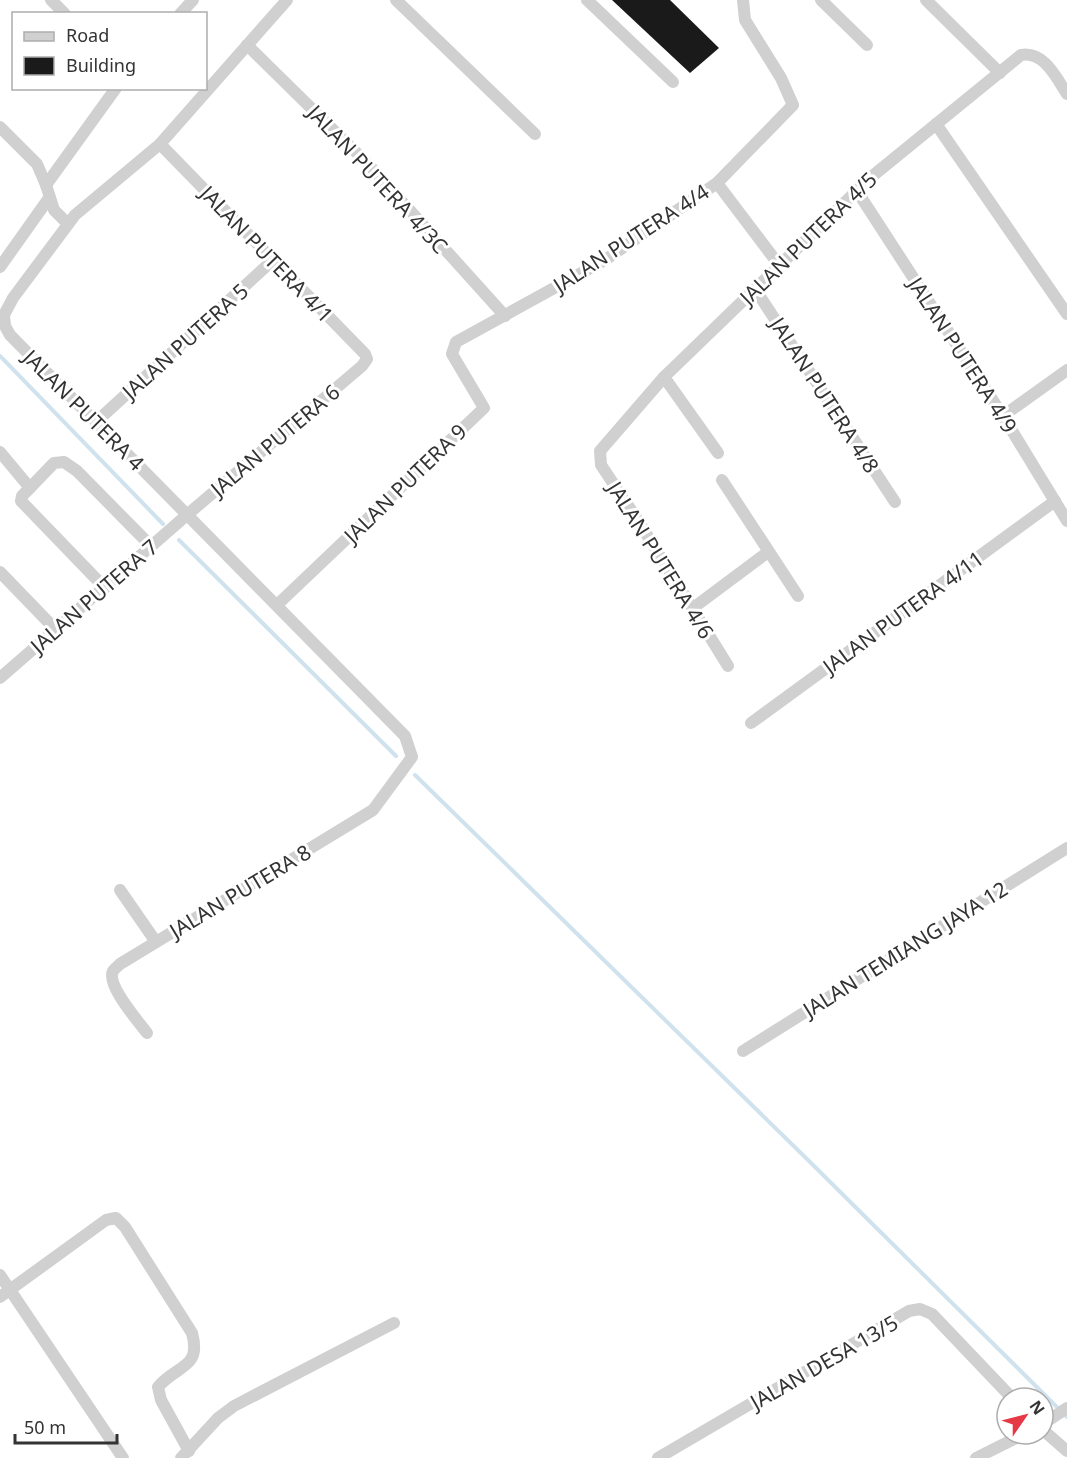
<svg xmlns="http://www.w3.org/2000/svg" width="1067" height="1458" font-family="'Noto Sans',sans-serif">
<rect width="100%" height="100%" fill="#fff"/>
<g fill="none" stroke-linecap="round" stroke-linejoin="round">
<g stroke="#cfe2ee" stroke-width="4">
<path d="M0 356 163 524"/>
<path d="M179 540 396 756"/>
<path d="M415 775 809 1161 1067 1417"/>
</g>
</g>
<path fill="#1a1a1a" d="M612 0H670L719 48 690 73Z"/>
<g fill="none" stroke-linecap="round" stroke-linejoin="round">
<g stroke="#d0d0d0" stroke-width="12">
<path d="M51 0 65 14"/>
<path d="M396 0 535 134"/>
<path d="M587 0 673 82"/>
<path d="M821 0 867 45"/>
<path d="M926 0 1000 73"/>
<path d="M180 14 193 0"/>
<path d="M247 45 369 165 505 316"/>
<path d="M936 124 1067 314"/>
<path d="M0 127 37 164 46 185 54 210 68 224"/>
<path d="M717 183 779 265"/>
<path d="M46 185 116 88"/>
<path d="M857 191 1003 416 1067 521"/>
<path d="M0 267 49 198"/>
<path d="M755 289 895 502"/>
<path d="M664 377 718 453"/>
<path d="M1003 416 1067 370"/>
<path d="M96 422 273 260"/>
<path d="M0 452 30 488"/>
<path d="M722 480 798 596"/>
<path d="M0 572 56 630"/>
<path d="M105 588 21 501 22 496 54 463 64 462 77 471 151 546"/>
<path d="M277 605 484 408 452 354 456 342 605 260 717 183 793 105 781 78 745 20 743 0"/>
<path d="M693 608 768 552"/>
<path d="M728 666 637 519 601 465 600 451 664 377 870 178 1021 55C1044 51 1056 77 1067 94"/>
<path d="M0 678 188 514 362 366 367 359 365 354 160 144"/>
<path d="M751 723 1055 501"/>
<path d="M120 890 156 942"/>
<path d="M147 1033C138 1021 106 985 113 971 115 968 118 966 120 964L373 810 412 757 405 736 10 335 5 326 4 315 13 298 75 215 160 144 287 0"/>
<path d="M743 1051 1067 848"/>
<path d="M0 1275 123 1458"/>
<path d="M0 1297 106 1220 116 1218 125 1227 192 1333C202 1369 176 1365 158 1387L161 1400 189 1451"/>
<path d="M1043 1424 1067 1408"/>
<path d="M1043 1430 1067 1451"/>
<path d="M181 1458 218 1418 234 1406 394 1323"/>
<path d="M658 1458 909 1311 920 1309 932 1314 1012 1398"/>
<path d="M976 1458 1024 1434"/>
</g>
</g>
<g text-anchor="middle" dominant-baseline="central" stroke-width="6" stroke-linejoin="round" paint-order="stroke">
<g font-size="21" fill="#333" stroke="#fff">
<text transform="translate(378 179) rotate(47)">JALAN PUTERA 4/3C</text>
<text transform="translate(631 238) rotate(-33)">JALAN PUTERA 4/4</text>
<text transform="translate(808 238) rotate(-44)">JALAN PUTERA 4/5</text>
<text transform="translate(267 254) rotate(46)">JALAN PUTERA 4/1</text>
<text transform="translate(185 341) rotate(-42)">JALAN PUTERA 5</text>
<text transform="translate(963 355) rotate(57)">JALAN PUTERA 4/9</text>
<text transform="translate(825 395) rotate(57)">JALAN PUTERA 4/8</text>
<text transform="translate(84 410) rotate(45)">JALAN PUTERA 4</text>
<text transform="translate(275 440) rotate(-40)">JALAN PUTERA 6</text>
<text transform="translate(405 483) rotate(-44)">JALAN PUTERA 9</text>
<text transform="translate(661 560) rotate(58)">JALAN PUTERA 4/6</text>
<text transform="translate(94 596) rotate(-41)">JALAN PUTERA 7</text>
<text transform="translate(903 612) rotate(-36)">JALAN PUTERA 4/11</text>
<text transform="translate(240 891) rotate(-31)">JALAN PUTERA 8</text>
<text transform="translate(905 949) rotate(-32)">JALAN TEMIANG JAYA 12</text>
<text transform="translate(824 1362) rotate(-30)">JALAN DESA 13/5</text>
</g>
</g>
<rect x="12" y="12" width="195" height="78" fill="#ffffff" stroke="#adadad" stroke-width="1.5"/>
<rect x="24" y="32" width="30" height="9" fill="#d0d0d0" stroke="#adadad" stroke-width="1.5"/>
<text x="66" y="42" font-size="18" fill="#333333">Road</text>
<rect x="24" y="57" width="30" height="18" fill="#1a1a1a" stroke="#adadad" stroke-width="1.5"/>
<text x="66" y="72" font-size="18" fill="#333333">Building</text>
<g transform="translate(1025 1416) rotate(55)"><circle r="28" fill="#ffffff" stroke="#adadad" stroke-width="1.5"/>
<path d="M0-4.5L10 22L0 15L-10 22Z" fill="#e63946"/>
<text y="-9" font-size="16" font-weight="bold" text-anchor="middle" fill="#333333">N</text>
</g>
<path d="M15 1434v9h102v-9" fill="none" stroke="#333333" stroke-width="3"/>
<text x="24" y="1434" font-size="18" fill="#333333" stroke="#ffffff" stroke-width="4.5" paint-order="stroke">50 m</text>
</svg>
